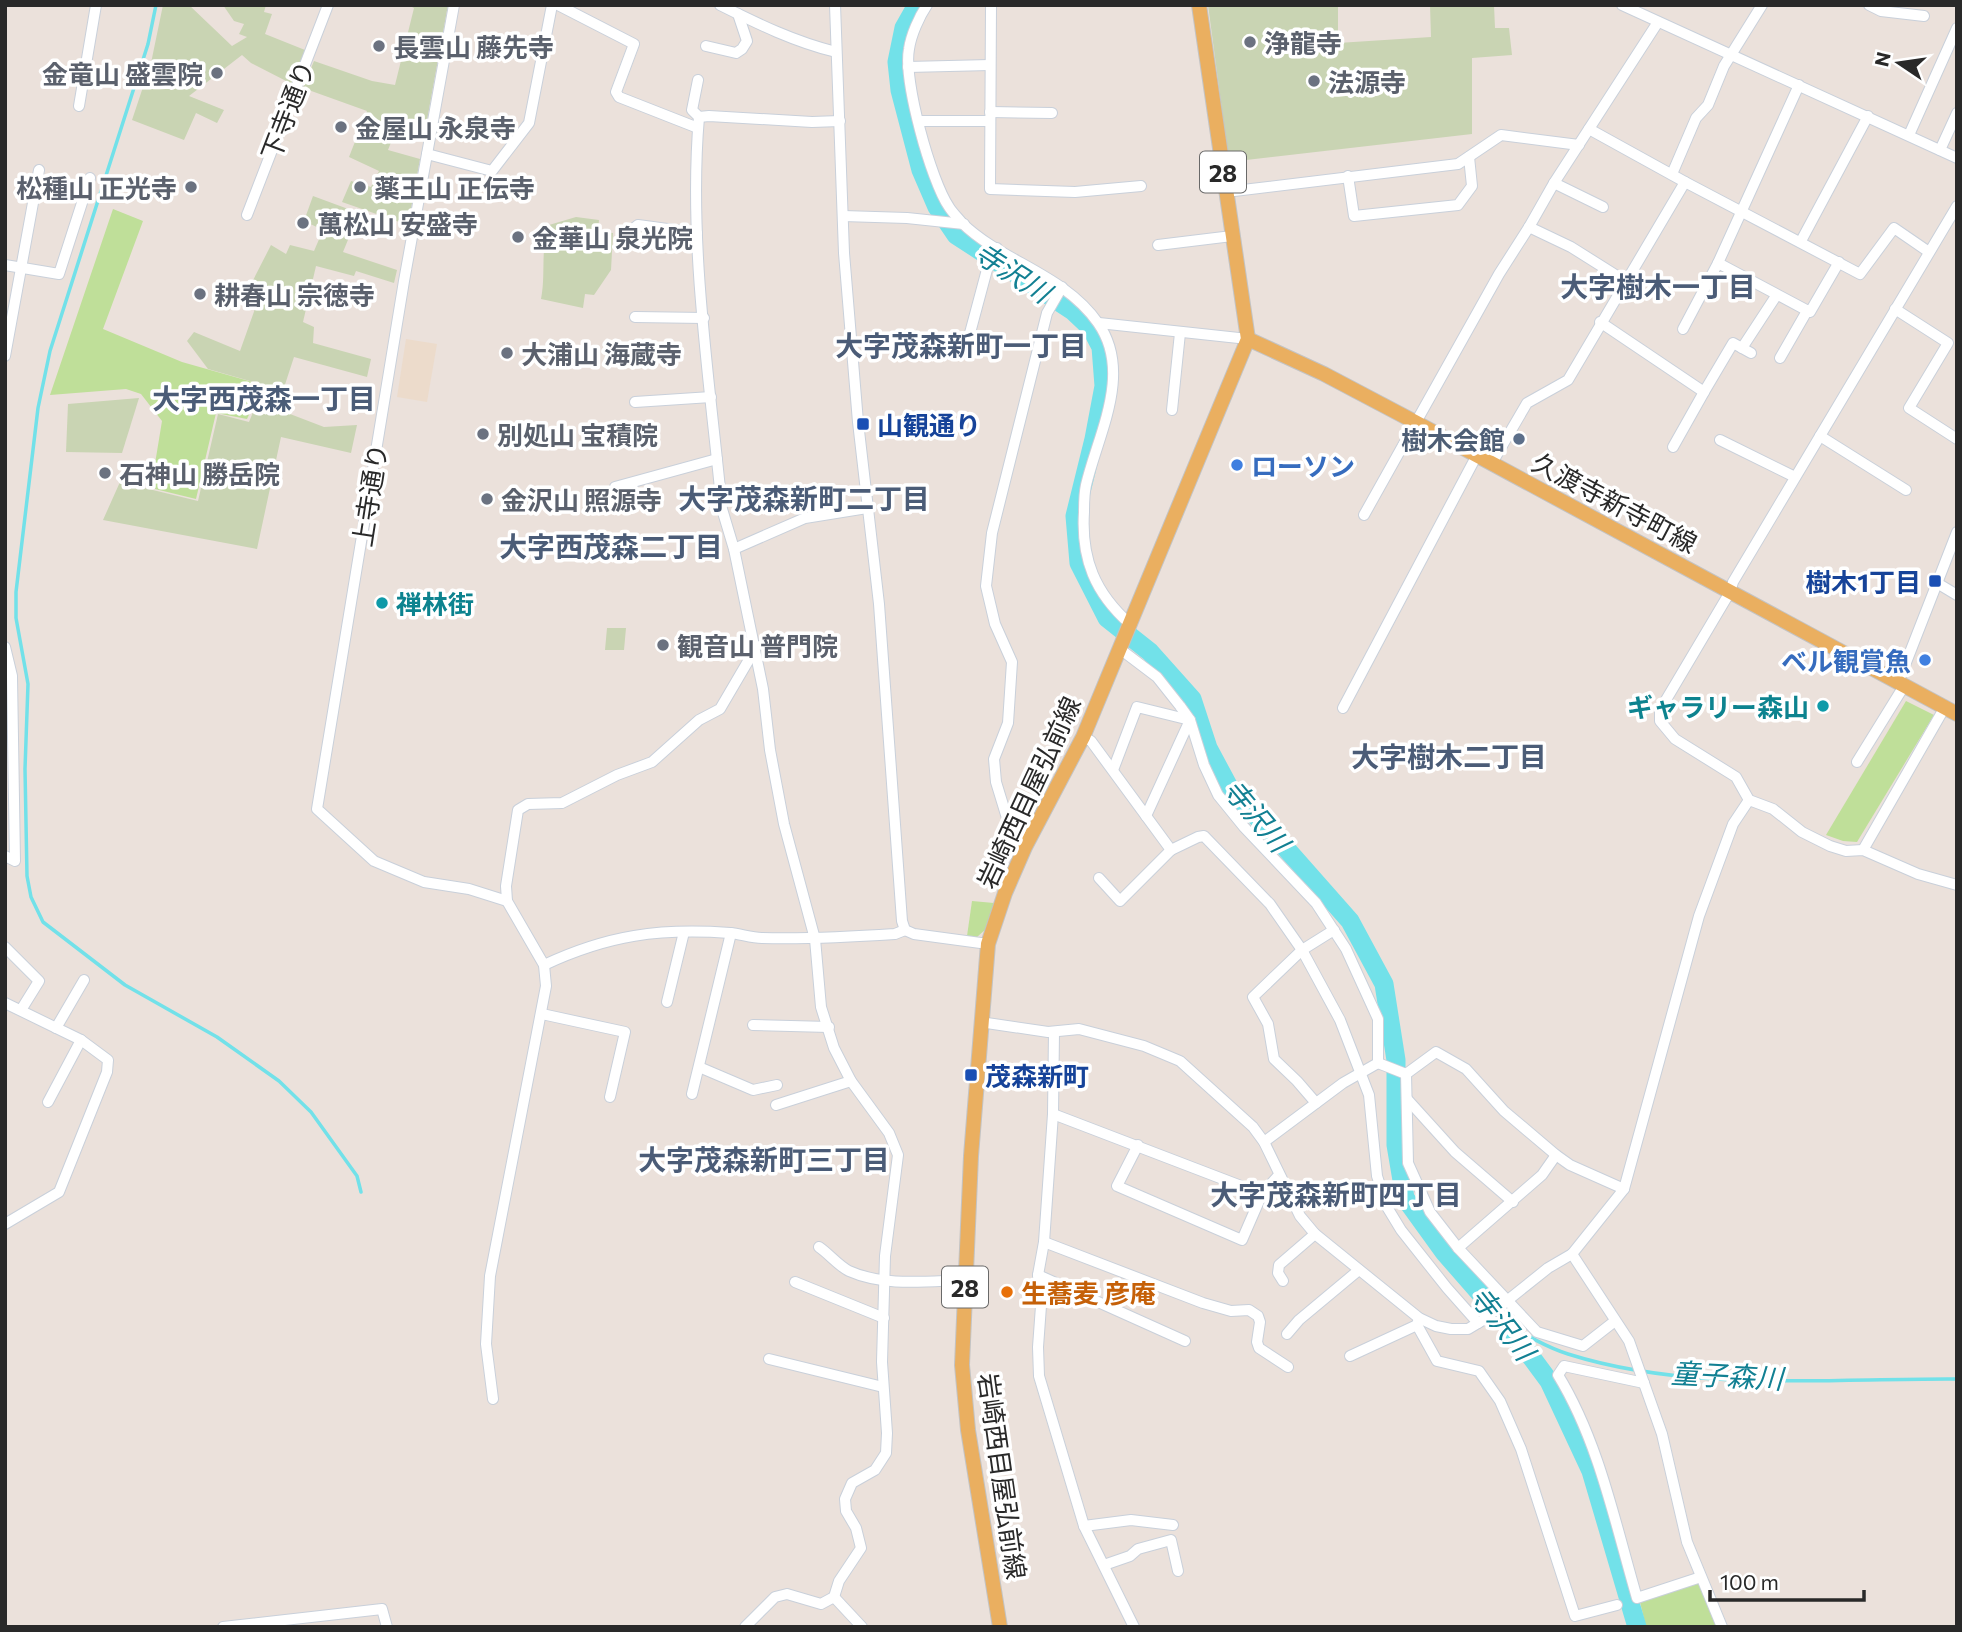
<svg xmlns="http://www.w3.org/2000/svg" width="1962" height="1632" font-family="Commissioner,'Noto Sans JP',sans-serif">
<rect width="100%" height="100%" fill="#ebe1db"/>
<path fill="#ecdbcb" d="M406 339 437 344 427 402 397 397Z"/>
<g fill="#bfdf99">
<path d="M113 209 143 221 103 329 182 362 263 385 247 419 216 413 196 499 151 488 162 421 141 394 126 389 50 395Z"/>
<path d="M1906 701 1934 715 1857 842 1843 841 1826 835Z"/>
<path d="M972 901 994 903 986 929 977 937 967 936Z"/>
<path d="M1696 1583 1702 1586 1718 1627H1646L1640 1602Z"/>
</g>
<g fill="#c9d4b3">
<path d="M163 5H189L232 46 247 37 239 34 244 24 234 21 223 5H266L264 12 272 14 265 34 305 50 292 84 251 63 242 55 189 96 224 110 217 123 196 113 184 140 132 120 151 63Z"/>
<path d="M408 5H448L425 131 399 122 388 150 420 159 408 225 342 202 351 181 371 187 379 171 349 157 367 111 303 88 314 61 372 81 395 85 414 8Z"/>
<path d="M1208 5H1338V43L1431 37 1430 5H1494L1495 28H1509L1512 55 1472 58V134L1229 162Z"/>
<path d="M313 196 359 213 343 252 397 270 394 283 356 271 354 276 316 266 303 322 314 327 313 343 371 359 367 377 294 357 277 409 324 427 357 425 351 453 281 437 257 549 103 520 120 482 198 501 218 414 249 422 264 385 208 369 187 341 194 332 240 351 256 306 245 296 271 245 286 254 290 245 314 251 323 230 304 221Z"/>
<path d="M576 217 599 220 598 231 613 233 611 270 594 295 585 294 583 308 541 299C546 274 540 249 549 225Z"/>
<path d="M139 398 122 453 66 452 68 404Z"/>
<path d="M607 628H626L624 650H605Z"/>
</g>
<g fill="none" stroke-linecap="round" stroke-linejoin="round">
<g stroke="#72e1e9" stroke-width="3.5">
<path d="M156 5 148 44 50 351 38 408 16 592V618L28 684 25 769 27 876 31 897 43 922 125 985 217 1037 279 1081 311 1112 357 1176 361 1192"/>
<path d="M1506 1323C1526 1335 1546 1347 1568 1354 1691 1393 1830 1378 1957 1379"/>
</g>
<path stroke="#72e1e9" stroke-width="19" d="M917 5 904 28 897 62 900 90 921 170 937 207 956 235 1073 311 1091 328 1101 347 1104 386 1094 439 1075 516 1079 563 1107 618 1150 652 1192 699 1208 748 1230 789 1275 836 1350 921 1384 984 1396 1060V1145L1405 1198 1444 1252 1506 1323 1549 1381 1591 1471 1637 1627"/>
<g stroke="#c9d0da" stroke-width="12">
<g id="minor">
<path d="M454 5 404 281 317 809 374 861 424 882 469 889 507 901"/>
<path d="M558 5 634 44 616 92 619 97 698 128"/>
<path d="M720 5C758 24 795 42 836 52"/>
<path d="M835 5 844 253 858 422 879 604 902 921 905 930 914 934 988 944"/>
<path d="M927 5C919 17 911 35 909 49 903 80 931 181 949 207 952 212 958 218 962 223 1002 262 1064 274 1098 323 1133 373 1098 434 1086 485 1084 494 1084 503 1084 512 1081 559 1095 593 1130 624"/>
<path d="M991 5 990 189 1075 192 1141 186"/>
<path d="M1622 5 1957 158"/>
<path d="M1869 5 1881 11 1924 16"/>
<path d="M706 46 736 53 742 49 747 41 738 14"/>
<path d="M908 67 990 65"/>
<path d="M698 80 692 110 699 117C688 244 710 382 722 509L734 549 763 689 770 750 784 824 815 939 821 1007 834 1048 851 1081 889 1133 898 1155 885 1256 882 1362 887 1433 886 1453 875 1470 852 1483 845 1499 846 1511 856 1528 861 1548 839 1581 834 1597 821 1604 787 1594 775 1597 745 1627"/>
<path d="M1799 85 1718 263 1810 312 1839 262"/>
<path d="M79 106 96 5"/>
<path d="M990 112 1052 113"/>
<path d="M699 117 709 116 812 122 840 121"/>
<path d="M919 121H990"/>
<path d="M1909 135 1957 28"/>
<path d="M1940 150 1957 113"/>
<path d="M427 154 492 171 529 123 552 5"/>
<path d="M1672 174 1696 118 1708 105 1724 66 1762 5"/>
<path d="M1348 176 1354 216 1458 205 1472 186 1469 157"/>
<path d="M1685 182 1860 274 1894 228 1929 252"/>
<path d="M1554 183 1603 207"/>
<path d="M1226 192 1458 164 1501 135 1579 145"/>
<path d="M1957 206 1733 582 1730 592 1660 710V721L1675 739 1736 777 1749 800 1773 809 1802 832 1830 846 1846 851 1863 850 1918 874 1957 885"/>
<path d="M247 215 328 5"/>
<path d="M843 216 907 218 964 224"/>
<path d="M1529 227 1571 247 1625 281"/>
<path d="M630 239 633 229 638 225 697 233"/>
<path d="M1801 241 1868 116"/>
<path d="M1158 245 1232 236"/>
<path d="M5 265 59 274 90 178"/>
<path d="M1895 309 1948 343 1909 408 1957 439"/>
<path d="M635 317 704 318"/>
<path d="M1600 322 1704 392 1733 343 1751 353"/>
<path d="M1099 323 1248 339"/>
<path d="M1683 329 1718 263"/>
<path d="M970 333 989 262 997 248"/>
<path d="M1742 348 1776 296"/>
<path d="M5 356 39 170"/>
<path d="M1780 358 1807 311"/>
<path d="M635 402 711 397"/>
<path d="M1172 410 1180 333"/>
<path d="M1820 436 1906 490"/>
<path d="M1720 440 1795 477"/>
<path d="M1673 447 1704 392"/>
<path d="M1492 463 1527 403 1568 380 1685 182 1589 129"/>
<path d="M615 487 717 459"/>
<path d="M1364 515 1499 274 1529 227 1554 183 1658 22"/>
<path d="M734 549 805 518 867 508"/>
<path d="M1937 583 1957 595"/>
<path d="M5 647 12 676 15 861 5 856"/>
<path d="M1120 649 1157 677 1180 706 1190 720 1204 765 1218 795 1244 827 1316 903 1346 949 1378 1019V1063"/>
<path d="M1898 683 1957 532"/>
<path d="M1343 708 1477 455"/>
<path d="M1083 737 1091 741 1171 850 1198 837 1204 836 1270 904 1302 950 1340 1020 1369 1095 1377 1176 1387 1207 1401 1230 1447 1288 1478 1323"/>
<path d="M1857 762 1904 686"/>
<path d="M1113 770 1137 707 1190 720 1146 816"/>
<path d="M1029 839 1016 831 1007 818 996 782 994 759 1008 723 1012 662 995 624 986 586 992 533 1047 313 1062 287"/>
<path d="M1863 850 1945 707"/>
<path d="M1099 878 1120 901 1171 850"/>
<path d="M5 947 39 981 21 1010"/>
<path d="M544 965C608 935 659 928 730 933 741 934 751 938 762 938 806 939 850 937 895 934L905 930"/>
<path d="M667 1002 684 932"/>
<path d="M5 1003 81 1040 108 1060 107 1072 59 1192 5 1224"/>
<path d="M542 1014 625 1032 610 1097"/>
<path d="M980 1022 1048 1032 1079 1029 1144 1046 1180 1061 1253 1127 1264 1142 1300 1216 1315 1234 1419 1318 1436 1326 1451 1329H1468L1483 1320 1548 1268 1572 1254 1624 1189 1699 916 1733 824 1749 800"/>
<path d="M753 1025 829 1027"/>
<path d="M56 1028 84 980"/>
<path d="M1054 1032 1053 1114 1044 1242 1038 1275 1041 1306 1038 1347 1039 1376 1084 1526 1134 1627"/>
<path d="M1378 1063 1406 1074"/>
<path d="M699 1067 753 1090 777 1085"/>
<path d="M1406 1074 1408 1163 1430 1212 1458 1248 1537 1332 1583 1346 1615 1321"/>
<path d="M1406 1074 1436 1052 1466 1069 1504 1111 1556 1155 1570 1165 1624 1189"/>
<path d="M692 1094 731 933"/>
<path d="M1407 1099 1455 1152 1513 1202"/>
<path d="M48 1102 81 1040"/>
<path d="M1316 1103 1297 1081 1274 1059 1268 1024 1253 997 1302 950 1334 930"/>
<path d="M776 1105 851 1081"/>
<path d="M1053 1114 1262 1194"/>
<path d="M1264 1142 1343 1083 1378 1063"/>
<path d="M1138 1145 1117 1186 1242 1240 1262 1194 1279 1175"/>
<path d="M1044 1242 1203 1303 1231 1311 1249 1310 1258 1316 1260 1322 1257 1342 1259 1348 1288 1367"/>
<path d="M819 1247C828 1253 840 1267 849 1271 885 1287 927 1281 965 1280"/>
<path d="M1458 1248 1542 1175 1556 1155"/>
<path d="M1572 1254 1629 1341 1662 1434 1687 1542 1722 1627"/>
<path d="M1038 1275 1185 1341"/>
<path d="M1283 1281 1278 1273 1279 1265 1315 1234"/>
<path d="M795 1282 884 1318"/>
<path d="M1419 1318 1417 1325 1437 1361 1479 1371 1500 1401 1521 1449 1575 1616 1617 1605"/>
<path d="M1287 1334 1299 1320 1359 1270"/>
<path d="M1350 1356 1417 1325"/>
<path d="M769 1359 883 1387"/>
<path d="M1644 1383 1564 1366 1558 1375C1599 1442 1615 1523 1637 1598L1701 1577"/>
<path d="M493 1399 486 1344 490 1276 546 986 544 965 507 901 506 886 518 810 528 804 562 803 617 775 652 762 699 720 720 709 754 651"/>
<path d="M1084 1526 1131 1520 1173 1525"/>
<path d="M1104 1565 1130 1556 1138 1549 1171 1540 1178 1571"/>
<path d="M834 1597 862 1627"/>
<path d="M223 1627 382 1609 387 1627"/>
</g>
</g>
<g stroke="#c3c3c3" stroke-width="16">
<g id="major">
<path d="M1248 339 1324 374 1415 422 1957 714"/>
<path d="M1000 1627 968 1430 962 1365 971 1156 988 944 1005 893 1025 847 1083 737 1248 339 1199 5"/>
</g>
</g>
<use href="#minor" stroke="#fff" stroke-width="10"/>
<use href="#major" stroke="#eaaf60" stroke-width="14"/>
</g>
<g fill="#6b7280" stroke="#fff" stroke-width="2.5">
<circle cx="1250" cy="42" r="7"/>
<circle cx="379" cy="46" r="7"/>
<circle cx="217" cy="73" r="7"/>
<circle cx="1314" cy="81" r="7"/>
<circle cx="341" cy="127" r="7"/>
<circle cx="191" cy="187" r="7"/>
<circle cx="360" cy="187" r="7"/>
<circle cx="303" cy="223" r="7"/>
<circle cx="518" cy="237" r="7"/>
<circle cx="200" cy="294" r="7"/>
<circle cx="507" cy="353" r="7"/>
<circle cx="483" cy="434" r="7"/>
<circle cx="105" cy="473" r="7"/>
<circle cx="487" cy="499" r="7"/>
<circle cx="663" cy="645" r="7"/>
</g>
<g fill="#1a4fb4" stroke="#fff" stroke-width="2.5">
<rect x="856" y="417" width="14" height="14" rx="3.5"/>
<rect x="1928" y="574" width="14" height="14" rx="3.5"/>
<rect x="964" y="1068" width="14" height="14" rx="3.5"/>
</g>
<circle fill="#5c6f8a" stroke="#fff" stroke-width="2.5" cx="1519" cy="439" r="7"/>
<g fill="#3f7fe0" stroke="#fff" stroke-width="2.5">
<circle cx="1237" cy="465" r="7"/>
<circle cx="1925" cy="660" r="7"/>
</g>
<g fill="#0f9aa8" stroke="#fff" stroke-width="2.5">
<circle cx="382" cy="603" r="7"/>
<circle cx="1823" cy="706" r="7"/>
</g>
<circle fill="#e8710a" stroke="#fff" stroke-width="2.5" cx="1007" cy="1292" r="7"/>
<g text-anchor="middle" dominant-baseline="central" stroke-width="7" stroke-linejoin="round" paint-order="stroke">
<g fill="#fff" stroke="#696969" stroke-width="2">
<rect x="1200" y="151.5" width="46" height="41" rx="5"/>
<rect x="942" y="1266.5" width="46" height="41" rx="5"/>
</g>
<g font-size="24" font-weight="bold" fill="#292929">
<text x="1223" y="172">28</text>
<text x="965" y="1287">28</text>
</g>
<g font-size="26" font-weight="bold" fill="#5b616d" stroke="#fff" text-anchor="start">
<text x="1264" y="42">浄龍寺</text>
<text x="393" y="46">長雲山 藤先寺</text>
<text x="203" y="73" text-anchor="end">金竜山 盛雲院</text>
<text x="1328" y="81">法源寺</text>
<text x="355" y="127">金屋山 永泉寺</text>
<text x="177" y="187" text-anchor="end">松種山 正光寺</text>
<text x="374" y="187">薬王山 正伝寺</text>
<text x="317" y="223">萬松山 安盛寺</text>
<text x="532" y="237">金華山 泉光院</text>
<text x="214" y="294">耕春山 宗徳寺</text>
<text x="521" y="353">大浦山 海蔵寺</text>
<text x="497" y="434">別処山 宝積院</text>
<text x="119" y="473">石神山 勝岳院</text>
<text x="501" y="499">金沢山 照源寺</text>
<text x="677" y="645">観音山 普門院</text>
</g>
<g font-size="26" fill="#292929" stroke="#fff">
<text transform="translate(287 110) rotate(-69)">下寺通り</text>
<text transform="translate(369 495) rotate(-81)">上寺通り</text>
<text transform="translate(1615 502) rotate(28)">久渡寺新寺町線</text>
<text transform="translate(1028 792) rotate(-65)">岩崎西目屋弘前線</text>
<text transform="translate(1003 1476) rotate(82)">岩崎西目屋弘前線</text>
</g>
<g font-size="26" font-weight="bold" fill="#164399" stroke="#fff" text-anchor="start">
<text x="877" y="424">山観通り</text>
<text x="1921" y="581" text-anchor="end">樹木1丁目</text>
<text x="985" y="1075">茂森新町</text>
</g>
<g font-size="26" font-weight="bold" fill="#4e5e75" stroke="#fff" text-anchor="end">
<text x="1505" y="439">樹木会館</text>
</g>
<g font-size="26" font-weight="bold" fill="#366cbe" stroke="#fff" text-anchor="start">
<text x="1251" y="465">ローソン</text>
<text x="1911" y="660" text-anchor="end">ベル観賞魚</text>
</g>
<g font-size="26" font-weight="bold" fill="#0d838f" stroke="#fff" text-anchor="start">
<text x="396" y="603">禅林街</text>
<text x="1809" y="706" text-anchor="end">ギャラリー森山</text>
</g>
<g font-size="26" font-weight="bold" fill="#c56008" stroke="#fff" text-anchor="start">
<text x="1021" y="1292">生蕎麦 彦庵</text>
</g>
<g font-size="28" font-style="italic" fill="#128093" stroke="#fff">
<text transform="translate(1013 272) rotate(33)">寺沢川</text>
<text transform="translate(1257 815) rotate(50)">寺沢川</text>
<text transform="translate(1503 1323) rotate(52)">寺沢川</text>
<text transform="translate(1727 1375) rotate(3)">童子森川</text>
</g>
<g font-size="28" font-weight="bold" fill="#4b5c77" stroke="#fff">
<text x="1658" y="286">大字樹木一丁目</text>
<text x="961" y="345">大字茂森新町一丁目</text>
<text x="264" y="398">大字西茂森一丁目</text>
<text x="804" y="498">大字茂森新町二丁目</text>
<text x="611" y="546">大字西茂森二丁目</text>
<text x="1449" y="756">大字樹木二丁目</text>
<text x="764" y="1159">大字茂森新町三丁目</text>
<text x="1336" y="1194">大字茂森新町四丁目</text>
</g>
</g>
<rect width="1962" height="1632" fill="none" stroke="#292929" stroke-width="14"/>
<g transform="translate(1899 63) rotate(283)" stroke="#ffffff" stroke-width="5" paint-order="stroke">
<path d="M0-5L12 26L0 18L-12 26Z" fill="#292929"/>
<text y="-10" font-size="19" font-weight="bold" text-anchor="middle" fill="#292929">N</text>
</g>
<path d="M1710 1590v10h154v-10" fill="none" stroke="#292929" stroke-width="3.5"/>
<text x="1720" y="1590" font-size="21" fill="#292929" stroke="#ffffff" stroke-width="5" paint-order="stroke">100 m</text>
</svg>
